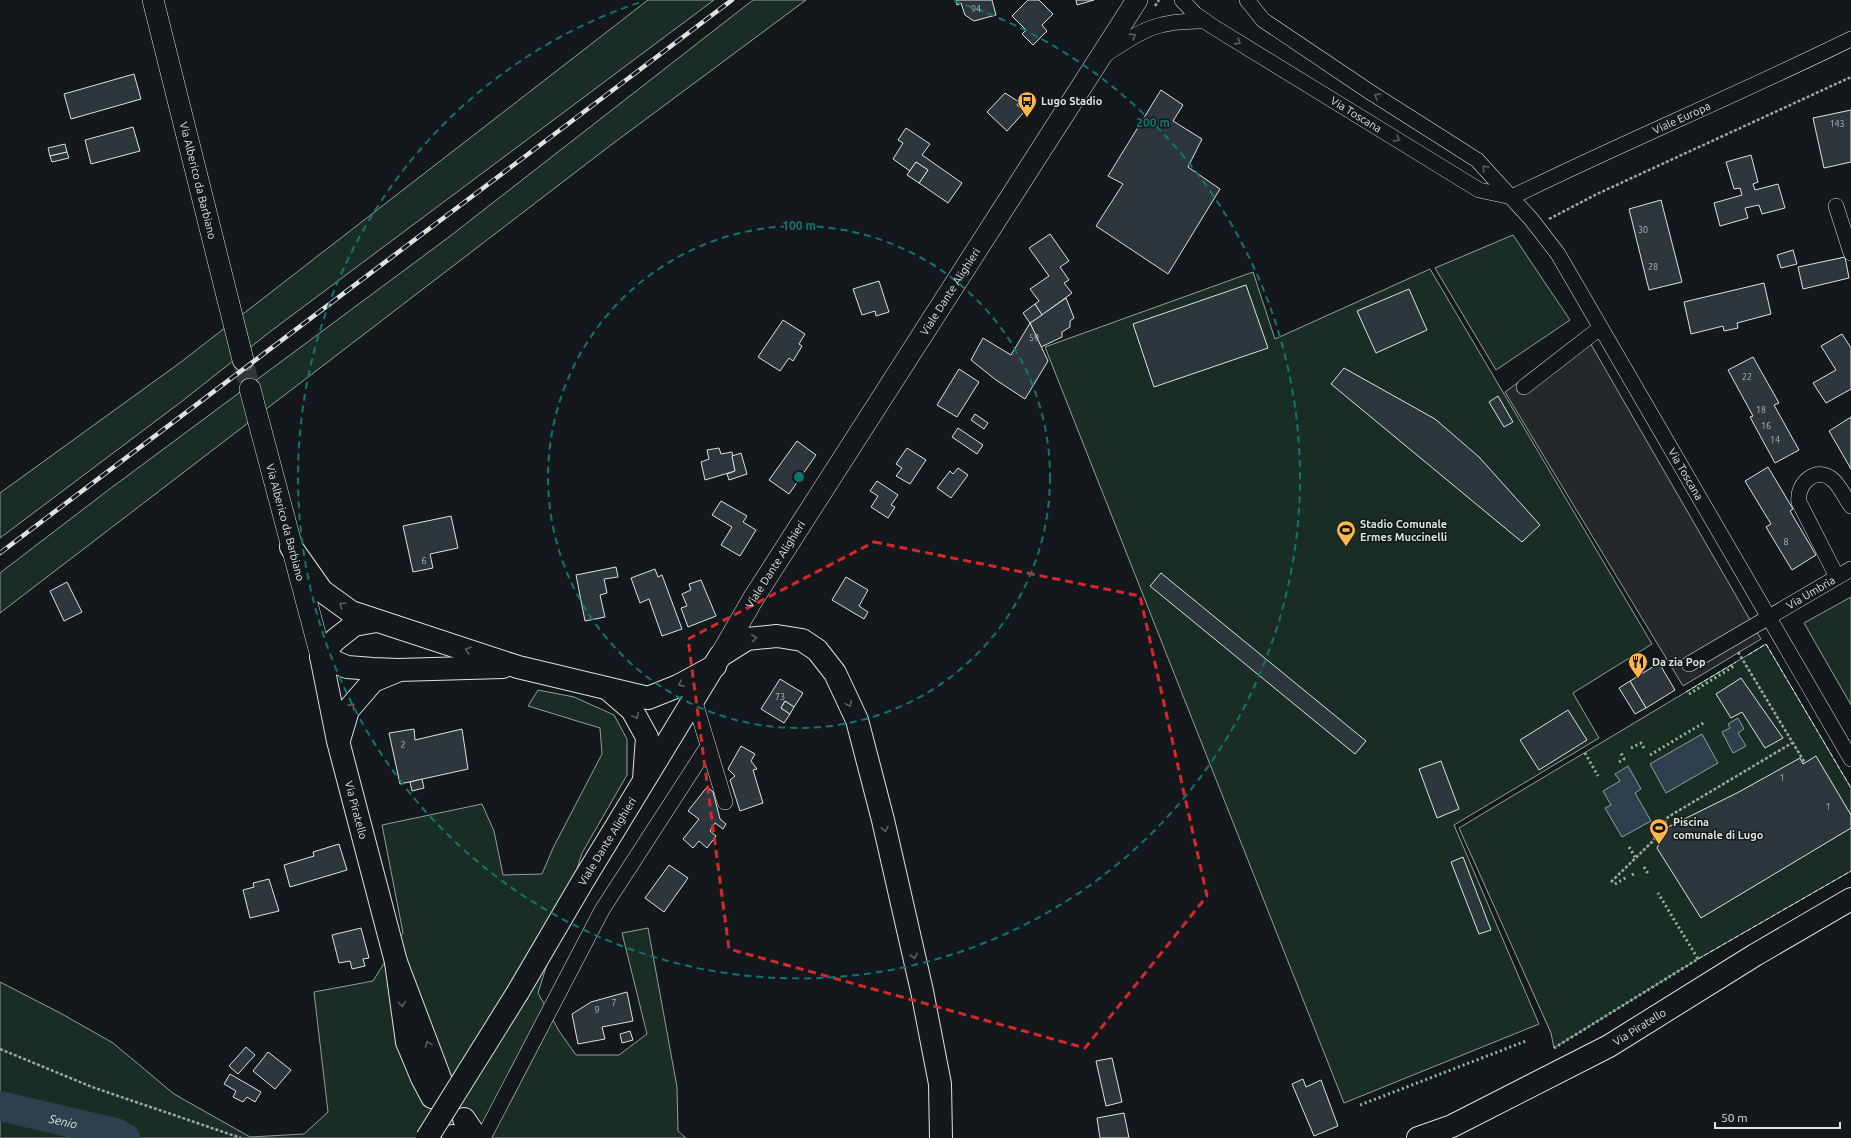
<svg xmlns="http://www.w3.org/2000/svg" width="1851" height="1138" font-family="Ubuntu,sans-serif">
<rect width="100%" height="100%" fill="#14181c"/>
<g fill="#1a2d24" stroke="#939e99">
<path d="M648 0H714L271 331 181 402 0 538V493L181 362Z"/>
<path d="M753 0H806L611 145 0 613V573L107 491 449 237Z"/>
<path d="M1513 235 1570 320 1496 370 1435 268Z"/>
<path d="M1430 269 1652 644 1573 693 1599 738 1454 825 1539 1024 1344 1103 1045 347 1253 272 1275 339Z"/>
<path d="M1851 597V705L1804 623Z"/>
<path d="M1766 644 1851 788V871L1698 959 1554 1048 1551 1033 1459 828Z"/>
<path d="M538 690 574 697 614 715 627 739V775L582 853 538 993 559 1031 576 1055H619L647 1034 622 933 648 928 677 1087 678 1131 686 1138H0V982L62 1014 113 1043 174 1094 250 1137 304 1134 328 1112 314 992 373 981 403 933 382 825 482 804 494 831 503 875 542 874 553 848 602 754 600 728 528 706Z"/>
</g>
<path fill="#24282b" stroke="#939e99" d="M1585 334 1761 639 1683 686 1505 392Z"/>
<g fill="#2f3f4d" stroke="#939e99">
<path d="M1738 718 1744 729 1738 733 1746 746 1733 753 1722 732 1730 728 1728 724Z"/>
<path d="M1702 734 1718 763 1666 793 1650 764Z"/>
<path d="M1628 766 1641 789 1635 793 1651 821 1622 837 1605 808 1611 805 1603 791 1620 781 1615 774Z"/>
</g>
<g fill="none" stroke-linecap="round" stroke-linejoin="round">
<path stroke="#2f3f4d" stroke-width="30" id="s1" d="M0 1106 116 1133 125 1138"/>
</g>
<g fill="#2c363c" stroke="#d8e6dc">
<path d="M956 0H992L996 15 974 21 965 15 961 3 957 5Z"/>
<path d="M1028 0H1039L1053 14 1042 25 1047 31 1033 45 1022 34 1026 30 1012 16Z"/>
<path d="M1076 0H1094L1077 5Z"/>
<path d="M134 74 141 99 71 119 64 94Z"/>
<path d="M1161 90 1183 105 1173 121 1202 139 1188 167 1220 189 1168 274 1096 226 1123 184 1108 176Z"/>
<path d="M1005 93 1019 102 1017 105 1024 112 1007 131 987 112Z"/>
<path d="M1851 110V162L1824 168 1813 118Z"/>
<path d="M133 127 140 151 91 164 85 140Z"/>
<path d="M906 128 930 144 922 155 962 183 948 203 919 183 928 170 916 162 910 171 893 159 903 143 898 140Z"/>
<path d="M65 144 67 152 50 156 48 148Z"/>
<path d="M67 152 69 158 52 162 50 156Z"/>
<path d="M1751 155 1758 182 1753 184 1755 190 1778 184 1785 208 1762 214 1759 205 1745 208 1748 218 1720 226 1714 203 1742 195 1740 188 1734 189 1726 162Z"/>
<path d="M916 162 928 170 919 183 907 175Z"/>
<path d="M1661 200 1682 282 1649 290 1629 209Z"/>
<path d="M1050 234 1069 261 1060 267 1069 280 1064 283 1072 293 1042 315 1035 304 1039 301 1030 289 1049 276 1029 248Z"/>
<path d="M1793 250 1797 264 1781 268 1777 255Z"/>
<path d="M1845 257 1849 278 1803 289 1798 267Z"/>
<path d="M879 281 889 312 876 316 875 311 862 315 853 289Z"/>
<path d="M1764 283 1771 314 1737 323 1738 328 1724 331 1723 326 1691 334 1684 302Z"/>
<path d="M1246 285 1268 348 1154 387 1133 324Z"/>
<path d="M1409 289 1427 330 1376 353 1357 311Z"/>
<path d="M1066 298 1074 318 1070 321V327L1062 332V337L1041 347 1030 323Z"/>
<path d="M1035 304 1042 315 1030 323 1023 313Z"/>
<path d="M783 320 805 334 799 344 802 346 793 361 789 358 780 371 758 357Z"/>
<path d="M1030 323 1048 361 1025 399 996 380 971 360 983 338 1011 355Z"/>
<path d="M1842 334 1851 348V389L1826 403 1813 383 1836 370 1821 346Z"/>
<path d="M1753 357 1779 403 1774 405 1799 450 1775 463 1750 417 1753 416 1728 370Z"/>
<path d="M1344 368 1435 419 1479 457 1540 525 1522 542 1331 384Z"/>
<path d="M959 369 979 382 957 417 937 405Z"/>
<path d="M1498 396 1513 422 1504 427 1489 402Z"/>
<path d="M975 414 988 423 984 429 971 420Z"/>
<path d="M1851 417V469L1829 431Z"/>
<path d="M958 428 983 445 977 454 952 437Z"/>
<path d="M797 441 816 455 789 494 769 480Z"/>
<path d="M719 448 721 454 732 452 735 471 705 480 701 462 709 459 707 450Z"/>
<path d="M907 448 926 460 910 484 896 476 902 468 896 464Z"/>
<path d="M741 453 747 474 729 480 727 474 735 471 732 456Z"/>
<path d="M1768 467 1793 509 1790 511 1816 555 1792 570 1766 527 1771 524 1745 481Z"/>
<path d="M958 468 968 475 951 498 937 488 950 471 953 474Z"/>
<path d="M877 481 898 495 891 505 895 507 888 518 871 507 878 496 870 491Z"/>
<path d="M721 501 747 516 743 522 756 530 740 556 721 545 732 527 712 515Z"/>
<path d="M451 516 458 548 430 554 433 568 413 572 403 526Z"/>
<path d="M616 567 618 577 604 579 607 593 600 595 605 617 585 621 576 575Z"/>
<path d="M655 569 658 577 662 575 682 629 662 636 649 599 640 603 631 578Z"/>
<path d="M1161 573 1366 741 1355 754 1150 586Z"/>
<path d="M846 577 868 590 859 606 868 612 864 619 832 600Z"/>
<path d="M701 580 716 616 688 627 681 608 687 606 682 594 691 590 689 584Z"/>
<path d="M67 582 82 612 64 621 50 591Z"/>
<path d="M1659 663 1675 690 1646 708 1630 681Z"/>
<path d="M1741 678 1783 738 1765 748 1742 712 1731 718 1716 694Z"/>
<path d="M780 679 803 693 794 707 785 701 781 708 790 714 784 723 761 709Z"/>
<path d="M1630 681 1646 708 1635 714 1619 688Z"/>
<path d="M785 701 794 707 790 714 781 708Z"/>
<path d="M1568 710 1587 740 1539 770 1520 740Z"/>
<path d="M414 729 415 740 462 729 468 769 400 784 389 733Z"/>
<path d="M741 746 755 754 751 761 757 769 753 770 763 803 740 811 730 780 735 776 728 769Z"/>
<path d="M1816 756 1851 815V828L1701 918 1657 848 1666 828 1737 793 1800 758 1803 764Z"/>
<path d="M1441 761 1459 809 1437 818 1419 769Z"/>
<path d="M422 779 424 788 412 791 410 782Z"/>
<path d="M707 787 713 792 720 819 726 824 723 829 715 823 710 831 716 836 707 848 699 841 693 848 683 839 699 819 688 811Z"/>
<path d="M339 844 347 870 290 887 284 865 314 856 313 852Z"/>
<path d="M1463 857 1491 930 1479 934 1451 862Z"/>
<path d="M669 865 688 878 664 912 645 898Z"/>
<path d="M269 879 279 911 250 918 243 890 254 887 253 883Z"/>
<path d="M361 928 369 958 363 959 365 966 352 969 350 961 339 963 332 935Z"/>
<path d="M627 992 633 1021 602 1027 605 1039 578 1044 572 1014 591 1002Z"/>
<path d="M630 1031 633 1040 622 1043 620 1034Z"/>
<path d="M246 1047 255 1055 238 1074 229 1066Z"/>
<path d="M268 1052 291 1070 275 1089 253 1071Z"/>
<path d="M1112 1058 1122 1102 1106 1106 1096 1061Z"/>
<path d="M230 1074 261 1092 255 1102 247 1097 243 1102 233 1097 236 1091 224 1084Z"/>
<path d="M1303 1079 1306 1087 1321 1080 1338 1126 1314 1136 1292 1084Z"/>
<path d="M1124 1113 1129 1138H1100L1097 1118Z"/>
</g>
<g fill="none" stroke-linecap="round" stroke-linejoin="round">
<path stroke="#313739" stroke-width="21" stroke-dasharray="21 10" stroke-linecap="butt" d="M243 360 250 389"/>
<g stroke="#d8e6dc" stroke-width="16">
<g id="street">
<path id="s2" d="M1182 0 1195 14 1212 26 1479 190 1512 197"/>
<path id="s3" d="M1247 0 1263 20 1370 92 1477 160 1531 219 1558 254 1851 759"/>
<path d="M1105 55C1143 29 1158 20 1205 21"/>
<path id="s4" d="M1512 197C1624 142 1739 94 1851 39"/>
<path d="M1836 206 1851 253"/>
<path d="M1524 387 1600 328"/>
<path d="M1837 577 1799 502C1796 484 1816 465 1833 480 1840 486 1845 498 1851 506"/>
<path id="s5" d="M1689 664 1851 569"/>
<path d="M694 699 725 802"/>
<path d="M483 1138 602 910 708 746"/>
</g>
</g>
<g stroke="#d8e6dc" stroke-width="22">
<g id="secondary">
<path id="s6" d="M153 0 243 360"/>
<path id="s7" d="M250 389 321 656"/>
<path id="s8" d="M720 656 753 599 1137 0"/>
</g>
</g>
<g stroke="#d8e6dc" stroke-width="24">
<g id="primary">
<path d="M291 547 322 591 351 612 518 667 648 698 678 686 715 666"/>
<path id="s9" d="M321 656 338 741 396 962"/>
<path d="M321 656 347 667 373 669 398 670 503 667"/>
<path d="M321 656 335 640 354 625 377 621"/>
<path d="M610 691 632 710 647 737 644 779"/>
<path d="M339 740 348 710 373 681 397 671"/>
<path id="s10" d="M518 992 583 881 720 656 747 639 777 636 802 640 817 650 835 673 857 720 883 820 922 991 940 1084 941 1138"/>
<path d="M432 1097 422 1078 407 1042 396 962 441 1081"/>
<path d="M464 1119 477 1138"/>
<path d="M453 1136 455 1138"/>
<path id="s11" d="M1418 1138 1452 1126 1609 1046 1755 955 1851 899"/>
</g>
</g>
<g stroke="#9da8a2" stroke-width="2.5" stroke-dasharray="3 2" stroke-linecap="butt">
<path d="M1155 6 1159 0"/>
<path d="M1549 219 1597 194 1851 77"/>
<path d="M1738 652 1805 763"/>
<path d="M1611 882 1653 841 1668 817 1792 743"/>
<path d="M0 1049 92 1087 241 1138"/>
</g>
<use href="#street" stroke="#14181c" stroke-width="15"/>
<use href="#secondary" stroke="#14181c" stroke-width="21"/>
<use href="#primary" stroke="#14181c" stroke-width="22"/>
<g stroke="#d8e6dc" stroke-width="4.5">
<path id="rail" d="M0 553 732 0"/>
</g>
<use href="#rail" stroke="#14181c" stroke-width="3" stroke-dasharray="9" stroke-linecap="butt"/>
<g stroke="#d8e6dc" stroke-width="24" stroke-linecap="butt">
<path id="primary-bridge" d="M427 1138 518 992"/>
</g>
<use href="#primary-bridge" stroke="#14181c" stroke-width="22"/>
<g stroke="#8ac095" stroke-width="3" stroke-dasharray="2 3" stroke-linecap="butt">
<path d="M1689 694 1734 666"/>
<path d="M1631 748 1641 743 1645 750"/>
<path d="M1585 753 1598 776"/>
<path d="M1650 755 1705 722"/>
<path d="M1619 762 1624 759 1621 753 1623 752"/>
<path d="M1629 847 1635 857"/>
<path d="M1644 867 1649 875"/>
<path d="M1632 875 1635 873"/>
<path d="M1615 884 1627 877"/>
<path d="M1554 1048 1698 959 1658 893"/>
<path d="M1360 1105 1526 1041"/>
</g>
<g stroke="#d8e6dc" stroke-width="1" stroke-dasharray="5 2" stroke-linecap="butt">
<path d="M1748 655 1766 644 1851 788"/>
<path d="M1686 692 1736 662"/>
<path d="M1698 959 1851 871"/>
</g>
</g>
<defs><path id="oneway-chevron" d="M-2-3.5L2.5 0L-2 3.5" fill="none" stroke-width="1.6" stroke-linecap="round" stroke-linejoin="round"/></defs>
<g stroke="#59605f">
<use href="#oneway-chevron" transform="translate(1133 36) rotate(-32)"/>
<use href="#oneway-chevron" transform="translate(1238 42) rotate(32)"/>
<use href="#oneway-chevron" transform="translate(1377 96) rotate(-148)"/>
<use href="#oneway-chevron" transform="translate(1397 139) rotate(32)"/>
<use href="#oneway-chevron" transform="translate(1485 168) rotate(-133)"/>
<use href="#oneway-chevron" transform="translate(342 605) rotate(-145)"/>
<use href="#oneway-chevron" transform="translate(754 638) rotate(-6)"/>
<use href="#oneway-chevron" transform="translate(468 650) rotate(-162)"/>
<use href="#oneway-chevron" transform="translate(681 684) rotate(153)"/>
<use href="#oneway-chevron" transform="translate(849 704) rotate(66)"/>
<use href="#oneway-chevron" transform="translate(352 706) rotate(-51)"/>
<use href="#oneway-chevron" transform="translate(636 716) rotate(62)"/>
<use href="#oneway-chevron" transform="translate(885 829) rotate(77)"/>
<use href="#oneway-chevron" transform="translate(914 956) rotate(77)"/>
<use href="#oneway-chevron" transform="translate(402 1004) rotate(82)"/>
<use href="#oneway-chevron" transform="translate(428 1044) rotate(-110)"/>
</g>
<path fill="none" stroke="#d62828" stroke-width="3" stroke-dasharray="8 5" stroke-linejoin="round" d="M874 542 1140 596 1207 896 1085 1048 729 949 688 639Z"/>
<g fill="none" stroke="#0f766e" stroke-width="2" stroke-dasharray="7 5">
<circle cx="799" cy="477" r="251"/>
<path d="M954 1A501 501 0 1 1 644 1"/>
</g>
<defs>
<g id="bus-pin" transform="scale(1)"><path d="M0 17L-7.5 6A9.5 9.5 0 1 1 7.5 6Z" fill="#ffb74d" stroke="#14181c"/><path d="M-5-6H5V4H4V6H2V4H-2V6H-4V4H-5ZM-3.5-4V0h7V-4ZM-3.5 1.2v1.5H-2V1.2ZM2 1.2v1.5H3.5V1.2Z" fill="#111"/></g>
<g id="stadium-pin" transform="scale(1)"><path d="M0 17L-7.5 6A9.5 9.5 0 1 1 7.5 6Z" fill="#ffb74d" stroke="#14181c"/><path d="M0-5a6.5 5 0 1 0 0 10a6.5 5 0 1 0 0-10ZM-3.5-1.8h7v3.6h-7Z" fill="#111"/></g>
<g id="restaurant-pin" transform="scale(1)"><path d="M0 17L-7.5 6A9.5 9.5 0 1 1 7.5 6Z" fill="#ffb74d" stroke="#14181c"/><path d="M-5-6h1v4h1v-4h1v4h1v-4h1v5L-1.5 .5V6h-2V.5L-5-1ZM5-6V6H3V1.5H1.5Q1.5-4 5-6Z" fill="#111"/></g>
</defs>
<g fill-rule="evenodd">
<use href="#bus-pin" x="1027" y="101"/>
<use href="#stadium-pin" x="1346" y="530"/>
<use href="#restaurant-pin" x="1638" y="662"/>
<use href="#stadium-pin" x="1659" y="828"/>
</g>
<g text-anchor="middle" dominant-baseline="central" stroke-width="3" stroke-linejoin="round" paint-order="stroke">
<g font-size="9" fill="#adbab4">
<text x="976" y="9">94</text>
<text x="1837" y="124">143</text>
<text x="1643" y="230">30</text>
<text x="1653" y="267">28</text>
<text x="1034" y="338">59</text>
<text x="1747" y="377">22</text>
<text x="1761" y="410">18</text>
<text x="1766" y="426">16</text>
<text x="1775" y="440">14</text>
<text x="1786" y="542">8</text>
<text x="424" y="561">6</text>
<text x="780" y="697">73</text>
<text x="403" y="745">2</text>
<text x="1782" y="778">1</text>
<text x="1828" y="807">1</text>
<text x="614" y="1003">7</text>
<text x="597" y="1010">9</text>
</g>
<g font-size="11" font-weight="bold" fill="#d8e6dc" stroke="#14181c" text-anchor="start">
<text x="1041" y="101">Lugo Stadio</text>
<text x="1360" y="524">Stadio Comunale<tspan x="1360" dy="13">Ermes Muccinelli</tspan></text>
<text x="1652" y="662">Da zia Pop</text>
<text x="1673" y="822">Piscina<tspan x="1673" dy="13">comunale di Lugo</tspan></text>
</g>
<g font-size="11" fill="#d8e6dc" stroke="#14181c">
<text stroke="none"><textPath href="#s2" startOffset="209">Via Toscana</textPath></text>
<text stroke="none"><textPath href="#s4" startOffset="187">Viale Europa</textPath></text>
<text stroke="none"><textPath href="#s6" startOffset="186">Via Alberico da Barbiano</textPath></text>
<text stroke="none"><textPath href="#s8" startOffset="431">Viale Dante Alighieri</textPath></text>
<text stroke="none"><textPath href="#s3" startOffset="660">Via Toscana</textPath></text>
<text stroke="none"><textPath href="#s7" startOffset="138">Via Alberico da Barbiano</textPath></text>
<text stroke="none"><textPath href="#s8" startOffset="107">Viale Dante Alighieri</textPath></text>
<text stroke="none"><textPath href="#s5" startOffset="141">Via Umbria</textPath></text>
<text stroke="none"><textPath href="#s9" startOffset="158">Via Piratello</textPath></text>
<text stroke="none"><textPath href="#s10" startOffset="175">Viale Dante Alighieri</textPath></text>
<text stroke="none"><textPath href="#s11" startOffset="248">Via Piratello</textPath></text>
</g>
<g font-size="12" font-style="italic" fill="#d8e6dc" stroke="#14181c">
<text stroke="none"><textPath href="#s1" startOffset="65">Senio</textPath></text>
</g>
</g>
<circle cx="799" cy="477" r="6" fill="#0f766e" stroke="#14181c" stroke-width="2"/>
<g font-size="12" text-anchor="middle" font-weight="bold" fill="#0f766e" stroke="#14181c" stroke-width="3" stroke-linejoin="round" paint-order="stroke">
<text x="1153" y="127">200 m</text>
<text x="799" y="230">100 m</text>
</g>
<path d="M1715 1122v6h125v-6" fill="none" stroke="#d8e6dc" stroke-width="2"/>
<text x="1721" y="1122" font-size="12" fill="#d8e6dc" stroke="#14181c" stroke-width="3" paint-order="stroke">50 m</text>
</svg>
